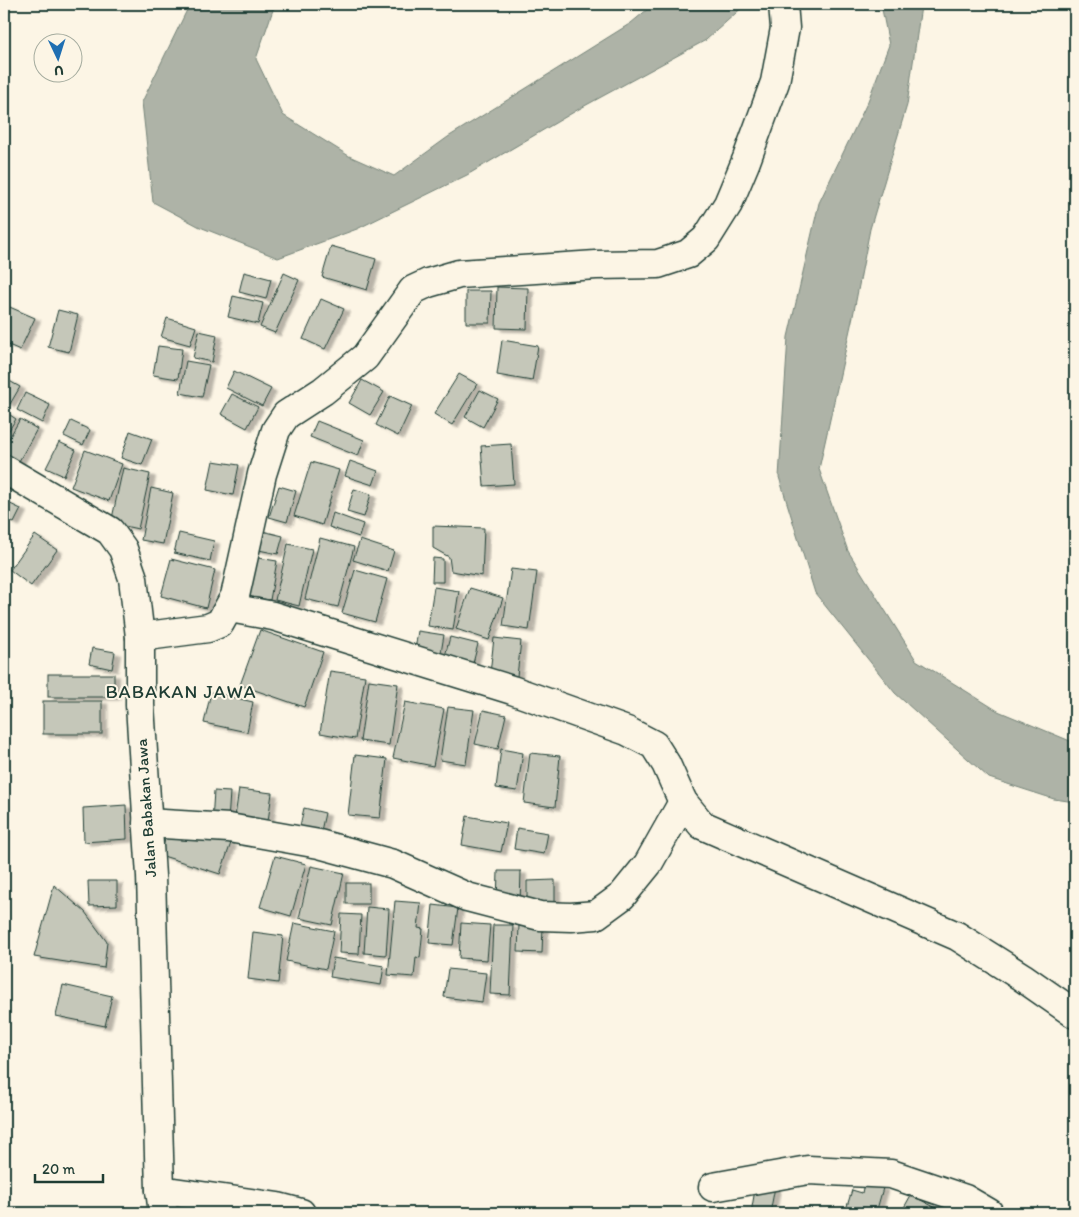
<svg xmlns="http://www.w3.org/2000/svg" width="1079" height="1217" font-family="Itim,sans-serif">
<defs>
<filter id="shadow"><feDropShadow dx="5.5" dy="3" stdDeviation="1" flood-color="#0004"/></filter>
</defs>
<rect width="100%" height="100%" fill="#fcf5e5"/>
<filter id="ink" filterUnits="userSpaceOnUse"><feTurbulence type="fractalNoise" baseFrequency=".02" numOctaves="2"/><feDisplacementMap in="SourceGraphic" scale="10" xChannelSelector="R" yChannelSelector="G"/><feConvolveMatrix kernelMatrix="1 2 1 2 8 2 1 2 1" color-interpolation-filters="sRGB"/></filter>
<g filter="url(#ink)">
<g fill="#aeb3a7" stroke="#758479">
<path d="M193 4H275L256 59 283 115 349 156 394 176 448 137 631 23 654 4H746L706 40 579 109 467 175 357 229 278 258 200 227 153 202 142 102 187 10Z"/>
<path d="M881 4H921V6L907 105 870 229 853 316 819 469 848 551 916 660 998 711 1075 743V802L1054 799 989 778 895 693 815 593 779 477 788 337 819 203 868 101 889 45Z"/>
</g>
<g fill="#c5c7b9" stroke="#1f3d34" filter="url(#shadow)">
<path d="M331 246 376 259 367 290 322 277Z"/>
<path d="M244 272 271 279 266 299 239 292Z"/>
<path d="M284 273 299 280 275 333 260 327Z"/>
<path d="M497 287 528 288 527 329 496 328Z"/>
<path d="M466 291H491L490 323H466Z"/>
<path d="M233 296 263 303 258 324 228 317Z"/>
<path d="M321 299 344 309 325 349 303 339Z"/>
<path d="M5 305 35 318 20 350 4 343Z"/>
<path d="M58 310 78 315 69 352 48 347Z"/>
<path d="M167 318 196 327 190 345 161 337Z"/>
<path d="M199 331 217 335 212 362 193 358Z"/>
<path d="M502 340 538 346 532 381 497 375Z"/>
<path d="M158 346 182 349 178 379 153 375Z"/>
<path d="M186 361 209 365 202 397 180 393Z"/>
<path d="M234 371 271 389 262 406 226 388Z"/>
<path d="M459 374 477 384 452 425 434 414Z"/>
<path d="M4 378 20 387 10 404 4 401Z"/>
<path d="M362 380 384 392 370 415 349 403Z"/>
<path d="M480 390 498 399 483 427 465 417Z"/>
<path d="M25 393 50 405 42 423 17 410Z"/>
<path d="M232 394 258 407 247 428 221 414Z"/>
<path d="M390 396 412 406 398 436 376 425Z"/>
<path d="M4 411 16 419 4 438Z"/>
<path d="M20 419 37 429 18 463 4 455V447Z"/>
<path d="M71 421 90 430 83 445 64 436Z"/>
<path d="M317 421 364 440 358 456 310 437Z"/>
<path d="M130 431 152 439 142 465 121 458Z"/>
<path d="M59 442 76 450 64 476 46 468Z"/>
<path d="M511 444 514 484 484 486 481 446Z"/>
<path d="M85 450 122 464 109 501 71 487Z"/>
<path d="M213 461 239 465 233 495 207 490Z"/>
<path d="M350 461 378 471 373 485 345 476Z"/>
<path d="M311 462 339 470 322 525 294 516Z"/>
<path d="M123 468 150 474 138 529 111 523Z"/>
<path d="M279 486 296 491 287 522 269 517Z"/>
<path d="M151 488 173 493 163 544 141 540Z"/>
<path d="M354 489 371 494 364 517 347 512Z"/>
<path d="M4 501 21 509 14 523 4 518Z"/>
<path d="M333 513 363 524 359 537 329 527Z"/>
<path d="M433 526 484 528 482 576 451 571 449 557 433 548Z"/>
<path d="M254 529 283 536 278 554 249 548Z"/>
<path d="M179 533 214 541 210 561 174 553Z"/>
<path d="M35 535 57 550 31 586 10 570Z"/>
<path d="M320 538 354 547 338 607 305 599Z"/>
<path d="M360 540 394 551 388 571 353 560Z"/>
<path d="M288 544 312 549 299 606 275 600Z"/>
<path d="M246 556 277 561 270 600 239 595Z"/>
<path d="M433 558 443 559V582H432Z"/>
<path d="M171 559 215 570 206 608 161 596Z"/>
<path d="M511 569 537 572 529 630 503 626Z"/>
<path d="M355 570 387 579 375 622 342 613Z"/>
<path d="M434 587 459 591 453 630 428 626Z"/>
<path d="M470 588 503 598 489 640 456 629Z"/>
<path d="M260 630 323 652 304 707 240 685Z"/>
<path d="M418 631 444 635 440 659 414 656Z"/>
<path d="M450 637 478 644 471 671 443 664Z"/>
<path d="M494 638 521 641 516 685 489 682Z"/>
<path d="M92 648 115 652 112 669 89 664Z"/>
<path d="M330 671 365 676 355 739 320 733Z"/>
<rect x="48" y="674" width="66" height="23"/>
<path d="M369 680 398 684 389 745 360 741Z"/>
<path d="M211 692 253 702 247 732 204 723Z"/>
<rect x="43" y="701" width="59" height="33"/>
<path d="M405 702 444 709 433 766 393 758Z"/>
<path d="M448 707 474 710 466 764 440 760Z"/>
<path d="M483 710 506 715 498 749 475 744Z"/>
<path d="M501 749 523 753 517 791 496 788Z"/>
<path d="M530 753 560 756 555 807 524 803Z"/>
<path d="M355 755 387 759 380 818 348 815Z"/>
<path d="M239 789 272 793 267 828 234 824Z"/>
<path d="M214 791 230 792 228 822 212 821Z"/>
<path d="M126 805 127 839 84 842 83 808Z"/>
<path d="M304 808 325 813 319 840 298 835Z"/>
<path d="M467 816 507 823 501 852 462 845Z"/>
<path d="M170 824 231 843 220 874 160 855Z"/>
<path d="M517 828 548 833 544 854 514 849Z"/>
<path d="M275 856 306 864 291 916 260 907Z"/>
<path d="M311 866 344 873 332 925 299 918Z"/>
<path d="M498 871H521L520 904 497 903Z"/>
<path d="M555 880V907L527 908V881Z"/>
<path d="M88 881H117V905L89 906Z"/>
<rect x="346" y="883" width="23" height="21"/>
<path d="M54 885 85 912 107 942 104 968 34 957Z"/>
<path d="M395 901 421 903 418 928 423 929 420 958 416 957 414 977 388 975Z"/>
<path d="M433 905 458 908 453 945 429 943Z"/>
<path d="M367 907 389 909 386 955 364 953Z"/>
<path d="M341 914 361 915 359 954 339 953Z"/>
<path d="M294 923 334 931 326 969 286 961Z"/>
<path d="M461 923 490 925 487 960 459 958Z"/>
<path d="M519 924 543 926 542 953 518 952Z"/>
<path d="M493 925H513L510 995 490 994Z"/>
<path d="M253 932 283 936 278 983 248 979Z"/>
<path d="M333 958 384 966 381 985 330 977Z"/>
<path d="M448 969 486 973 482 1002 444 997Z"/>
<path d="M63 985 112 996 105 1026 56 1016Z"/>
<path d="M864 1183 883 1188 876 1213H845L852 1190 862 1193Z"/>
<path d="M756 1184 775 1187 770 1213H751Z"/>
<path d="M911 1195 944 1212V1213H901Z"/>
</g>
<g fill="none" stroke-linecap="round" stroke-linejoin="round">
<g stroke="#1f3d34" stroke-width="31">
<g id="minor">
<path d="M4 469 110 531 123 549 133 578 140 637V705L151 876 160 1190 163 1213"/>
<path d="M230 608 273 616 512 690 627 731 654 745 666 764 683 802 702 825 957 936 1022 977 1075 1014"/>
<path d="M140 637 208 628 220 623 235 596 262 474 276 430 286 415 323 391 365 357 413 290 428 283 459 274 596 265 658 264 688 254 706 239 728 204 746 161 775 82 785 28 783 4"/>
<path d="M147 823 229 828 319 844 393 864 467 897 540 916 571 917 596 915 622 896 648 864 683 802"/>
<path d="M713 1187 808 1170 891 1174 965 1199 989 1213"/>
<path d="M160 1190 278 1207 301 1213"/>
</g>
</g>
<use href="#minor" stroke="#fcf5e5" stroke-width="28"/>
</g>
</g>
<g text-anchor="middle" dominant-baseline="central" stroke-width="4" stroke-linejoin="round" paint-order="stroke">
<g font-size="16" fill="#1f3d34" stroke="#fcf5e5">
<text transform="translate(146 808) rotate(-94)">Jalan Babakan Jawa</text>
</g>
<g font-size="19" letter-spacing="1" fill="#1f3d34" stroke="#fcf5e5">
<text x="181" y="691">BABAKAN JAWA</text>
</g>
</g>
<rect width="1079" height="1217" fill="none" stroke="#fcf5e5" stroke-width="20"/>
<rect x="10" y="10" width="1059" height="1197" fill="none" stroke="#1f3d34" stroke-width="2" filter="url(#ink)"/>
<g transform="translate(58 58) rotate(176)"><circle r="24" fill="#fcf5e5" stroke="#a4ab9e"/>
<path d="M0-4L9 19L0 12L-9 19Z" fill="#1f6fb2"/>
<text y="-8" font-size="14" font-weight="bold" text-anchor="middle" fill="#1f3d34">U</text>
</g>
<path d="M35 1174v8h68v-8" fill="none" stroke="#1f3d34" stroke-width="2.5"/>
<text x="42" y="1174" font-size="15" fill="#1f3d34" stroke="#fcf5e5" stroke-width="4" paint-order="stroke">20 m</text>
</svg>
